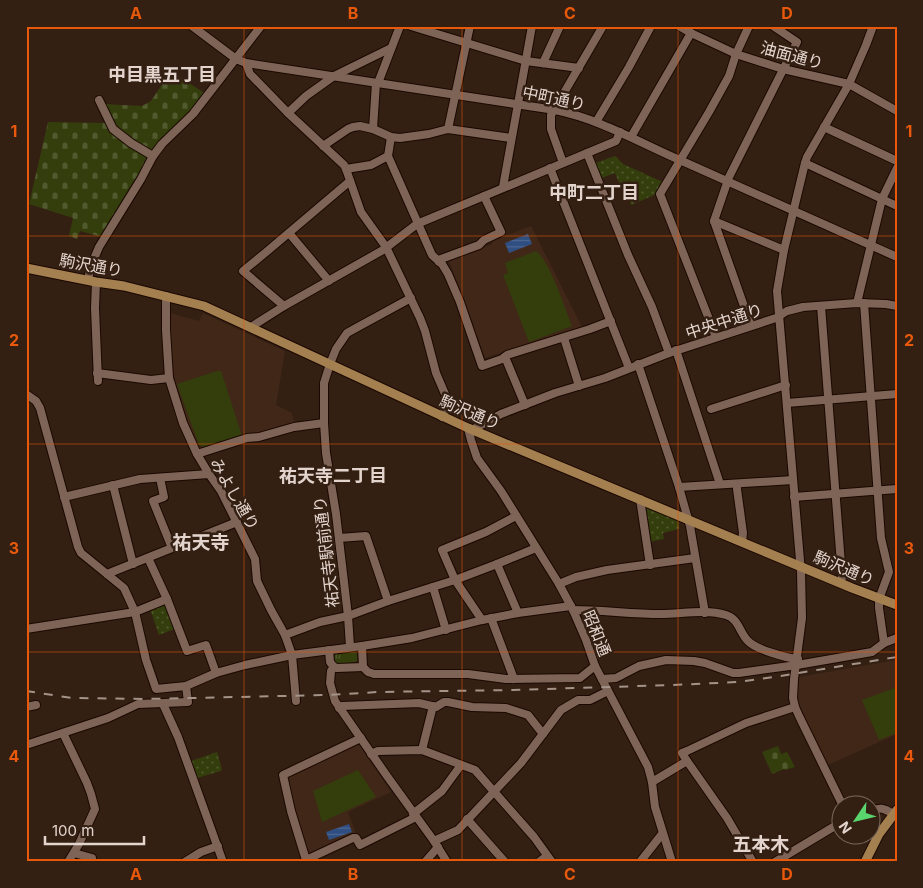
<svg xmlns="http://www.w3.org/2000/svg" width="923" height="888" font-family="Inter,'Noto Sans JP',sans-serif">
<defs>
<pattern id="grass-tufts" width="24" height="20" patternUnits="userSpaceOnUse" patternTransform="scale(1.25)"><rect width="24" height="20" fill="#343e0c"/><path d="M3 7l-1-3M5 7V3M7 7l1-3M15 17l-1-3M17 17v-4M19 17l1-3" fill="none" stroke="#51592e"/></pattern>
<pattern id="cemetery-stones" width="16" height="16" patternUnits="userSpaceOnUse" patternTransform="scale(1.25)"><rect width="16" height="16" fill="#343e0c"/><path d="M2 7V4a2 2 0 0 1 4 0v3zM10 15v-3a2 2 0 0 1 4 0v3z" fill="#51592e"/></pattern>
<pattern id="park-dots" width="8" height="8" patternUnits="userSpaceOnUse" patternTransform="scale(1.25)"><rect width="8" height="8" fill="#343e0c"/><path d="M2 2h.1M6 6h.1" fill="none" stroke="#51592e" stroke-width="1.8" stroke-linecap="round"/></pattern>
<pattern id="water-rules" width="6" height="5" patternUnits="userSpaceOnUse" patternTransform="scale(1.25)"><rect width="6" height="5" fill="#2f4e82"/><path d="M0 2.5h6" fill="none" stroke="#4d6792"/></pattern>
</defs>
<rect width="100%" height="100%" fill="#341f13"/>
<g fill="#402717">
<path d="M531 226 582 327 485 358 449 261 492 244V241Z"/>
<path d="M167 312 199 321 203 313 285 351 276 405 292 413 295 426 204 451 196 447 184 419 171 377Z"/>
<path d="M897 660V734L828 765 801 713 798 704V677Z"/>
<path d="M358 743 391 792 348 812 356 834 307 856 292 810 286 777Z"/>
</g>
<path fill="url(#grass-tufts)" d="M354 651C358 654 358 657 357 661L355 662 339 664 335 661 334 656 337 653Z"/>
<g fill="url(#cemetery-stones)">
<path d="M172 72 206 94 154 151 150 152 115 128 104 104 142 106 151 101 163 83Z"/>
<path d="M48 122 108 123 148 156 149 158 132 189 102 237 80 231 77 239 69 236 73 218 29 204Z"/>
<path d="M778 746 781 754 787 752 795 767 785 770 784 769 772 774 762 752Z"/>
</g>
<g fill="url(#park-dots)">
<path d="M615 156 623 164 665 183 659 193 631 205 625 189 622 190 615 173 599 179 593 164Z"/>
<path d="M643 505 679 521V529L663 533 664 539 649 542Z"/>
<path d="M165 603 175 629 159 635 150 609Z"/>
<path d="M217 752 222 769 221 771 197 778 191 761Z"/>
</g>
<g fill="#343e0c">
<path d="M536 251C550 261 565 309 572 326L529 342 503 275 508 273 505 263Z"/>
<path d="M217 371H221L242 436 204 447 199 445 177 384Z"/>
<path d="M897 687V733L879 740 862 700Z"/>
<path d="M358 770 376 797 322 822 313 791Z"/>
</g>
<g fill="url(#water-rules)">
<path d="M528 234 532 244 509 253 505 243Z"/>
<path d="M349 824 352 832 329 840 326 832Z"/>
</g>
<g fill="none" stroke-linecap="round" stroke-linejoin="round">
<g stroke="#1b0801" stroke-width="10">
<g id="minor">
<path d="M192 26 236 59 246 63 555 110C600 119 640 143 682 161 753 193 825 225 897 257"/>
<path d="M411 26 526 61 579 68"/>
<path d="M679 26 691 33 736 54 783 69 849 84 897 111"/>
<path d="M246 63 250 74 288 113 344 165 346 169 361 212 386 247 420 318 425 331 436 373 448 401V404L442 417"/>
<path d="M543 63 560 26"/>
<path d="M378 83 400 26"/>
<path d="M99 100 113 129 131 143 153 156"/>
<path d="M288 113 306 96 334 76 391 48"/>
<path d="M596 122 629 67 651 26"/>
<path d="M824 127 897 161"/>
<path d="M373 129 376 83"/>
<path d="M448 129 470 26"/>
<path d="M391 137 388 156 432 255 442 264 448 274 460 302 482 366 502 359 507 355 590 329 611 321"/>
<path d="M631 137 691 33"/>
<path d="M323 146 348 129 353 127 360 126 373 129 391 137 400 138 429 134 448 129 511 138"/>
<path d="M587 153 628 255 652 307 669 353"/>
<path d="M563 163 551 129V115L603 26"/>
<path d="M805 163 897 206"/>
<path d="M550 168 629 368"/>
<path d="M346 169 371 165 388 156"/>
<path d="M503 187 532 26"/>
<path d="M714 221 784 250"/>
<path d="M289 233 329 281"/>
<path d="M439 262 441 259 479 245 484 240 501 232 484 196"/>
<path d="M88 280 91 266 99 247 141 179 153 156 162 144 193 114 261 26"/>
<path d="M96 282 95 308 98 381"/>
<path d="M166 296V330L169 378 183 423 197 454 209 474 221 491 255 559 257 581 271 610 285 635 292 655 296 701"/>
<path d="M857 303 882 199 897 168"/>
<path d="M284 306 243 271 265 253 350 181"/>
<path d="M821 306 842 577 841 583"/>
<path d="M751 326 714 221 729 177 797 42 773 26"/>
<path d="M251 327 284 306 383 250 417 224 616 141 620 132"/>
<path d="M716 337 660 194 709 112 729 76 736 54 749 26"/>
<path d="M564 338 579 386"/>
<path d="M676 350 720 484"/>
<path d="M505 357 525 405"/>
<path d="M638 364 679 487 690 526 705 613"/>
<path d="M97 373 151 380 169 378"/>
<path d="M26 394 36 401 40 408 78 547 81 553 86 557 124 588 135 612 146 660 156 689 186 686 216 673 245 665 292 655 362 646 412 638 482 620 518 613 571 606"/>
<path d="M787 403 897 394"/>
<path d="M711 409 786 385"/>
<path d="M468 428 471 440 477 458 501 491 559 584 573 610 586 640 595 666 648 767 652 782 655 807 672 862"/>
<path d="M472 430 501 414 555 393 605 378 669 353 776 318 787 311 803 307 857 303 886 304 897 306"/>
<path d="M197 454 247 438 259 437 294 427 324 423"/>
<path d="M160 478 164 497 153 501 172 548"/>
<path d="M737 484V489L743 533 742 542"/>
<path d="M113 485 133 564"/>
<path d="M679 487 793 480"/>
<path d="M64 497 140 479 209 474"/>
<path d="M794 497 897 489"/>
<path d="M640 499 650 565"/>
<path d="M339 538 366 536 388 601"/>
<path d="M148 558 167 599 187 651 206 645 216 673"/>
<path d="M497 564 518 613"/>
<path d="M107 574 237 522"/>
<path d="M559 584 576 577 607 570 695 558"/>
<path d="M433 587 446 630"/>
<path d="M573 610C602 610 631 614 661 614 682 614 705 609 726 615 739 619 739 632 748 641 755 649 786 658 798 659"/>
<path d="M491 618 514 679"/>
<path d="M482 620 455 580 442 550 486 532 516 516"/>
<path d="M26 629 135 612 167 599"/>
<path d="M285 635 320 622 348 616 388 601 455 580 497 564 536 548"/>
<path d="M884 643 897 638"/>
<path d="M350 647 348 616 336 514 326 453 324 423V383L330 364 336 349 347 333 356 328 411 298"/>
<path d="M329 650 330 662 334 667"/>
<path d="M334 667 331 671 330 683 335 701 387 776 434 841 447 862"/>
<path d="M334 667 337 668 363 667 362 646"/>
<path d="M363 667 368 672 374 674H468L506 679 580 678 595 666"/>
<path d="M602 679 616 678 639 666 666 660 694 661 705 663 733 673H739L797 665 872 652 884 643 879 608V599L889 572 881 538 864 303"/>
<path d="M163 704 178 737 223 862"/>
<path d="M26 707 36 705"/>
<path d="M339 708 342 706 419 703 436 707 444 702H448L472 707 506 708 528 715 543 734"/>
<path d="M63 733 87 783 91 794 95 809 79 844 68 862"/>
<path d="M361 738 283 775 291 811 306 860 353 838H356L360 845 416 817"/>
<path d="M26 745 108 718 138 704 188 702 186 686"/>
<path d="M422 750 433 706"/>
<path d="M371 754 378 751 422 750 475 770 534 837 552 862"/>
<path d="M687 761 727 818 753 862"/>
<path d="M652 782 687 761 682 753 687 751 746 723 795 707"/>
<path d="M843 806 799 716 795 707 793 698 794 679 802 618 801 572 777 291 784 250 805 163 807 157 849 84 866 45 873 26"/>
<path d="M870 811C880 807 884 808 893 814"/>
<path d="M413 814 442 791 461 765"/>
<path d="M467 819 505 862"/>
<path d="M434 841 458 830 521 763 561 710 578 700H590L608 691"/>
<path d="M74 853 92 858V862"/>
<path d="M185 862 201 852 218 846"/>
<path d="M425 862 438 847"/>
<path d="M539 862 547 856"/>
<path d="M640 862 662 834"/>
<path d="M775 862 840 823"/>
</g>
</g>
<g stroke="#1b0801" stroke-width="11">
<g id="major">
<path d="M26 268 96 282 124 286 204 306 468 428 852 588 897 605"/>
<path d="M865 862 879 834 897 810"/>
</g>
</g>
<use href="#minor" stroke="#7d6456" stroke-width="8"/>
<use href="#major" stroke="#a47f4f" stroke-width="9"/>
<path stroke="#a39389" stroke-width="2" stroke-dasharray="9 9" stroke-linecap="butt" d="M26 691 72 698 145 699 328 695 378 692 513 690 673 685 738 682 774 677 897 657"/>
</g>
<path fill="none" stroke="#e8590c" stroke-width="1" stroke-opacity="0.55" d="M244 26V862M462 26V862M678 26V862M26 236H897M26 444H897M26 652H897"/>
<g text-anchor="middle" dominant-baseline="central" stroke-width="5" stroke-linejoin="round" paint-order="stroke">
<g font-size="16" fill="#e3d5cd" stroke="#341f13">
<text transform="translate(792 55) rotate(15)">油面通り</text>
<text transform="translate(554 98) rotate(12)">中町通り</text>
<text transform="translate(91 265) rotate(10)">駒沢通り</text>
<text transform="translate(724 321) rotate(-18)">中央中通り</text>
<text transform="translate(470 412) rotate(23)">駒沢通り</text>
<text transform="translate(235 494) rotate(60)">みよし通り</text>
<text transform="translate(326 552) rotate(-97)">祐天寺駅前通り</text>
<text transform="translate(844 568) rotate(23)">駒沢通り</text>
<text transform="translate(597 633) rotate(68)">昭和通</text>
</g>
<g font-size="18" font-weight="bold" fill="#e3d5cd" stroke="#341f13">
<text x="162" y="74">中目黒五丁目</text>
<text x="594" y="192">中町二丁目</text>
<text x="333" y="475">祐天寺二丁目</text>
</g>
<g font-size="19" font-weight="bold" fill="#e3d5cd" stroke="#341f13">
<text x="201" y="542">祐天寺</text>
<text x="761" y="844">五本木</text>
</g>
</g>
<rect width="923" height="888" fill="none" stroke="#341f13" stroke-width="55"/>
<g transform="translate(856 820) rotate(235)"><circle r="24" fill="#341f13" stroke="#7a685d"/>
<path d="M0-4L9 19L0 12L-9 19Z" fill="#5ad56e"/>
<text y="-8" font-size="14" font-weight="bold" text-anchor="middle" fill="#e3d5cd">N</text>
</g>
<path d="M45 836v8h99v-8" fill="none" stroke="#e3d5cd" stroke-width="2.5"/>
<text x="52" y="836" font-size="15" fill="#e3d5cd" stroke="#341f13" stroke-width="4" paint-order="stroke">100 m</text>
<rect x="28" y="28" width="868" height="832" fill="none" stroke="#e8590c" stroke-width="2"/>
<g font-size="16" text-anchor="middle" font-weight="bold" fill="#e8590c">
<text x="136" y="19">A</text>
<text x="353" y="19">B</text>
<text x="570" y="19">C</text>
<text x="787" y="19">D</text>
<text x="14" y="137">1</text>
<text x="909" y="137">1</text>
<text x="14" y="346">2</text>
<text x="909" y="346">2</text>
<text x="14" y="554">3</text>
<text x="909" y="554">3</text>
<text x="14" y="762">4</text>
<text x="909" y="762">4</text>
<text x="136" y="880">A</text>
<text x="353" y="880">B</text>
<text x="570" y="880">C</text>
<text x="787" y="880">D</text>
</g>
</svg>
